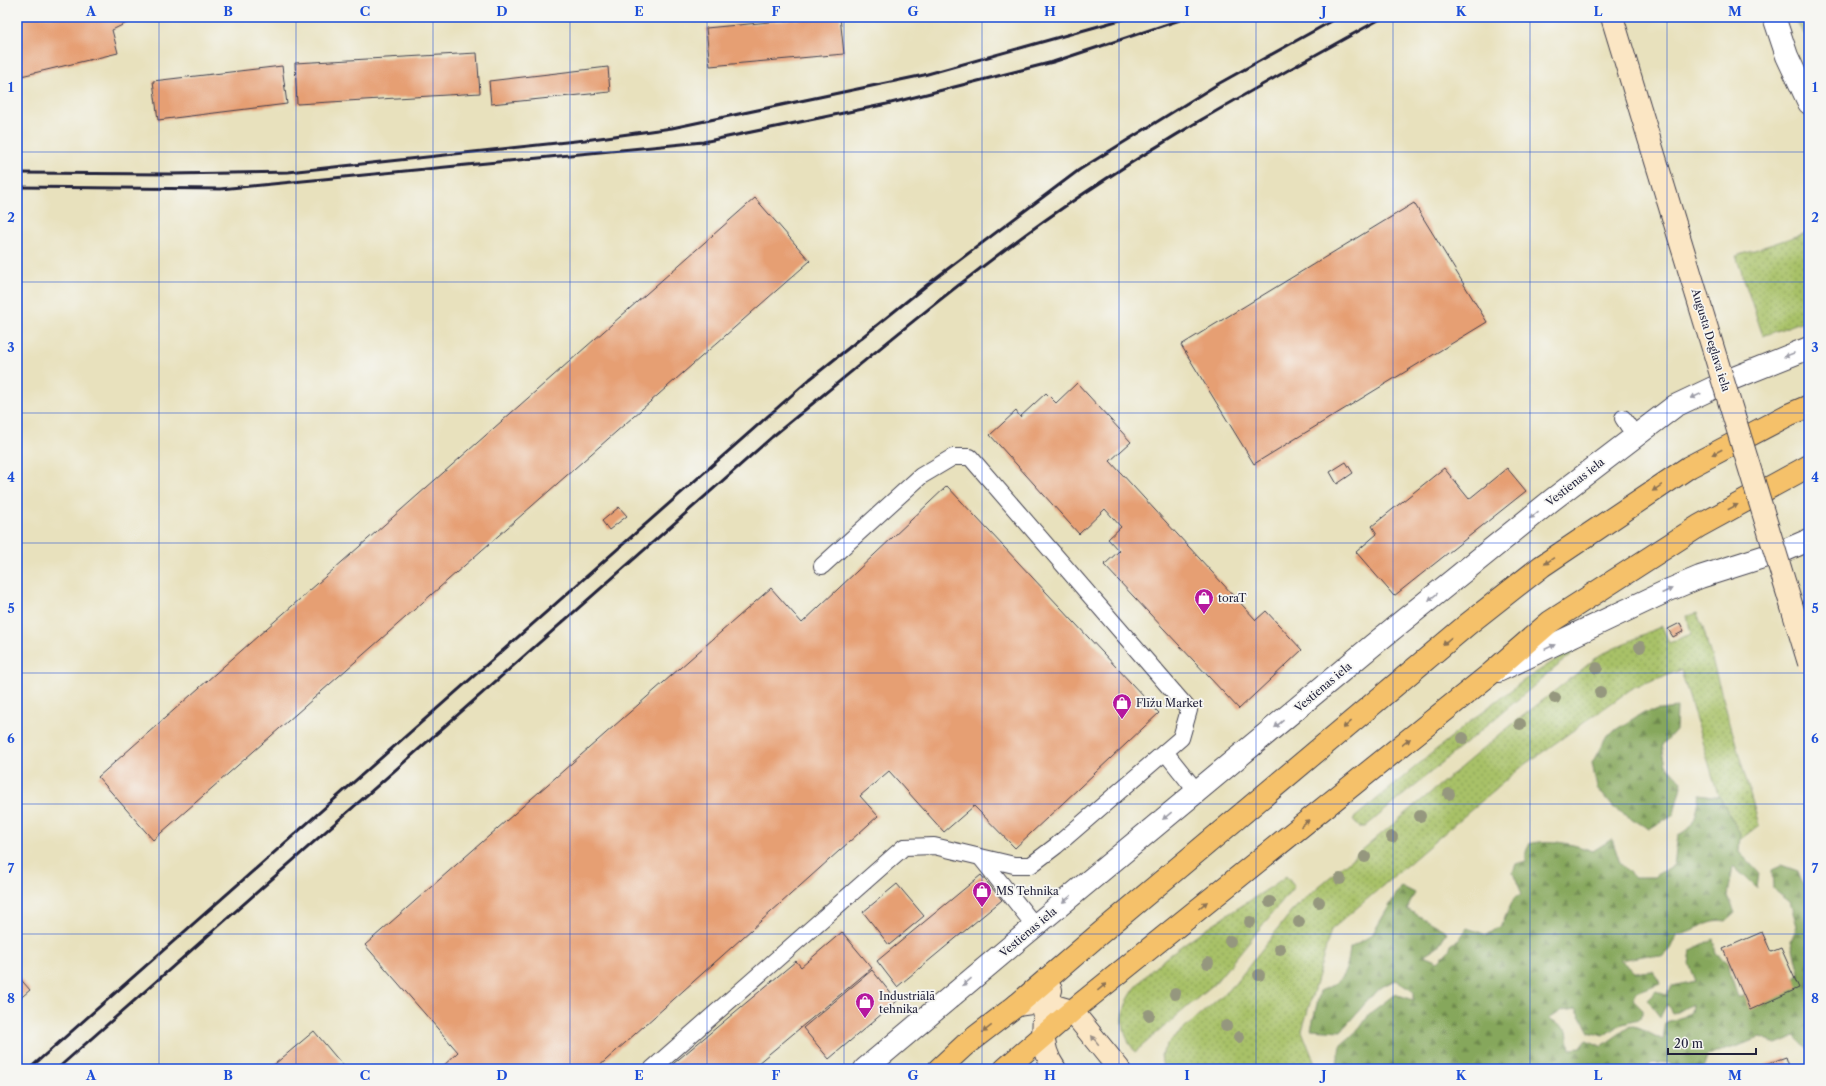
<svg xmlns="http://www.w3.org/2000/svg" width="1826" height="1086" font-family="'Libre Caslon Text',serif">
<defs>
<pattern id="grass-dots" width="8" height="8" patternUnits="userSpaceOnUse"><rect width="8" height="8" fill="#a8c167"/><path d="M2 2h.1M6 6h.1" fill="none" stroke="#889c56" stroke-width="1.8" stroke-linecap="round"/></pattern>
<pattern id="forest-firs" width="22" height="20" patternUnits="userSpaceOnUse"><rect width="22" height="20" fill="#86a75c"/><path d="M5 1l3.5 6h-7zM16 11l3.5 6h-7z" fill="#6d884d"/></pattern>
</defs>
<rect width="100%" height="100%" fill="#f6f6f2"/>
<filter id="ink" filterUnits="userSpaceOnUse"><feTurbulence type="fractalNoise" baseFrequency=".025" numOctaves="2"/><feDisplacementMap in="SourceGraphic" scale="8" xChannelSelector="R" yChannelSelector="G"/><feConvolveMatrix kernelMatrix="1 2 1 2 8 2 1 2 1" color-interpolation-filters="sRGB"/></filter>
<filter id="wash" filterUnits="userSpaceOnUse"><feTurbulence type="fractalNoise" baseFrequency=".012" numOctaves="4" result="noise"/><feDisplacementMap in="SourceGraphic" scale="16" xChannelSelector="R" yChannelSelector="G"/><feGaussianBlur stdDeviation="0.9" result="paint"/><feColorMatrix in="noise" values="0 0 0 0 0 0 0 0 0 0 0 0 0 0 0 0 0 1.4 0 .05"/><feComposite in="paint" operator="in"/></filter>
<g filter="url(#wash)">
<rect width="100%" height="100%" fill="#e8e1bd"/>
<g fill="url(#grass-dots)" stroke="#657251">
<path d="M1792 17H1809V35H1805Z"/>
<path d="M1809 232V319L1763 336 1736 256Z"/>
<path d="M1697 613 1703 628 1759 825 1733 845 1681 670 1634 687 1519 769 1331 930 1302 1031 1317 1069H1163L1161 1055 1168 1043 1234 985 1292 911 1311 893 1504 731 1600 655 1662 626 1669 643 1691 634 1687 616Z"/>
<path d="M1577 646 1578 649 1365 827H1359L1353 819 1474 718 1523 681Z"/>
<path d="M1286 876 1294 886 1292 889 1215 983 1135 1052C1126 1039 1121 1028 1124 1012 1132 963 1247 907 1286 876Z"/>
</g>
<g fill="url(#forest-firs)" stroke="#54644c">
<path d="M1677 708 1676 730 1662 745 1666 765 1682 782 1674 814 1649 829 1614 808 1597 788 1592 763 1607 735 1644 712Z"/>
<path d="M1700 794 1720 797 1740 834 1739 852 1759 873 1757 888 1733 866 1728 896 1735 913 1726 921C1704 917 1698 934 1677 934L1670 949 1662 957 1649 955 1620 960 1635 972 1653 971 1660 983 1637 992 1633 1000 1643 1010V1014L1638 1020 1619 1025 1603 1036 1589 1032 1576 1008 1563 1010 1549 1019 1567 1030 1570 1049 1581 1048 1586 1040 1602 1046 1630 1026 1643 1030 1663 1040 1666 1022 1683 1017 1691 1012 1692 1004 1678 1012 1672 1013 1667 1004 1660 1017 1647 1000 1656 991 1666 995 1671 986 1696 981 1689 964 1691 950 1713 939 1716 954 1729 964 1731 977 1738 997 1789 987 1799 973 1791 941 1797 926 1790 902 1773 889 1772 869 1781 865 1798 871 1809 900V1050L1795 1036 1776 1044 1760 1038 1707 1056 1703 1069H1676L1669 1063 1652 1062 1645 1069H1336L1340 1046 1360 1028 1370 1013 1395 994 1414 1000V992L1395 980 1378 989 1341 1031 1311 1029 1320 991C1344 981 1347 973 1350 948L1372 935 1401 886 1415 893 1407 909 1447 932 1438 946 1424 955 1438 961 1449 950 1451 944 1459 940 1467 928 1487 935 1501 926 1514 898 1522 894 1513 872 1516 864 1526 861V852L1529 844C1551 838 1572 844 1593 851L1612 839 1620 863 1634 877H1654L1674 865 1678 835C1697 826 1696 813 1700 794Z"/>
</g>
<g id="blocks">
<g fill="#e69f73">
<path d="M17 17H139L112 30 118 53 17 77Z"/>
<path d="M823 17H840L844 54 710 66 706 28Z"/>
<path d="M477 53 480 93 297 104 295 63Z"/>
<path d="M282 66 287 104 158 120 153 81Z"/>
<path d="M608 67 610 92 491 104 489 81Z"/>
<path d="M755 198 810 261 153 840 98 777Z"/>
<path d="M1414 203 1487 322 1254 464 1181 345Z"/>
<path d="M1077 383 1131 442 1110 461 1256 620 1266 611 1302 650 1239 709 1104 565 1119 551 1108 539 1121 527 1105 509 1079 534 990 435 1016 411 1020 417 1046 393 1056 403Z"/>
<path d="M1346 462 1353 473 1337 484 1330 472Z"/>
<path d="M1444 468 1469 499 1507 468 1526 491 1394 596 1356 552 1377 534 1372 526Z"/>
<path d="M947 486 1159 713 1015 848 974 806 944 832 889 771 860 796 878 816 596 1069H440L458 1052 365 945 771 588 802 623Z"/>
<path d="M619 507 627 516 609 530 602 521Z"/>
<path d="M1680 623 1684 631 1673 637 1668 629Z"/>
<path d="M981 875 1002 900 897 987 877 961Z"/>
<path d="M897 884 924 916 889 945 863 912Z"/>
<path d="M842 932 872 968 751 1069H667L796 961 801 967Z"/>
<path d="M1762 932 1771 952 1781 948 1799 988 1750 1010 1723 949Z"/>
<path d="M872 970 897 1001 829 1059 803 1028Z"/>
<path d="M17 975 30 990 17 1001Z"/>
<path d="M314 1031 346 1069H269Z"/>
<path d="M1786 1057 1790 1069H1752Z"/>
</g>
</g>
</g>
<g filter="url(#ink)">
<use href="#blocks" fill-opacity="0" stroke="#403f4e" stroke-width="1"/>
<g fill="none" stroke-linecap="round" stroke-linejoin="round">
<g stroke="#403f4e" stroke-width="18">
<g id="service">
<path d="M1623 418 1635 436"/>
<path d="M1165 752 1197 792"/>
<path d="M981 858 1035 926"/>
<path d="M652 1069 904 847 934 846 1014 865H1031L1056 846 1181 738 1189 710 970 457H953L921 476 822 566"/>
</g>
</g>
<g stroke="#403f4e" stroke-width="24">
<g id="minor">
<path d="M1774 17 1787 56 1809 103"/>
<path d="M1498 671 1669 590 1700 577 1788 549 1809 540"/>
<path d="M865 1069 1035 926 1373 645 1552 500 1675 406 1734 378 1809 348"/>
</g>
</g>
<g stroke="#403f4e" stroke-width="24">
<g id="secondary">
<path d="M1051 990C1042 1017 1038 1045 1055 1069"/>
<path d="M1017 1005 1031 1003 1058 1007 1072 1011 1119 1069"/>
</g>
</g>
<g stroke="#403f4e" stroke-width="24">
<g id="primary">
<path d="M939 1069 965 1045 1017 1005 1097 936 1468 624 1542 566 1689 467 1788 415 1809 406"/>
<path d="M1005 1069 1072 1011 1489 675 1550 622 1699 526 1809 466"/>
</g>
</g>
<use href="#service" stroke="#fff" stroke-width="16"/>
<use href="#minor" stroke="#fff" stroke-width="22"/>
<use href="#secondary" stroke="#fbe6c4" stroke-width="22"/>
<use href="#primary" stroke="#f5c16b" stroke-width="22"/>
<g stroke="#22223b" stroke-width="3">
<path d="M17 173 171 174 288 172 585 140 672 128 924 75 1131 17"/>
<path d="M17 187 220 189 703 142 887 104 1053 62 1189 17"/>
<path d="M29 1069 810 379 937 277 1079 170 1218 84 1339 17"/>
<path d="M57 1069 772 437C856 368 939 298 1026 234 1138 152 1262 84 1384 17"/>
</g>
<g stroke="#403f4e" stroke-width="24" stroke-linecap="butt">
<path id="secondary-bridge" d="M1612 17 1809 663"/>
</g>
<use href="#secondary-bridge" stroke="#fbe6c4" stroke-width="22"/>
</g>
<g fill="#95977e">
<circle cx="1640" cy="647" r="6"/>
<circle cx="1597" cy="668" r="6"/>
<circle cx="1600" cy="692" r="6"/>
<circle cx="1555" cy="698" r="6"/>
<circle cx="1520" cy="724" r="6"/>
<circle cx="1463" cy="738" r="6"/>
<circle cx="1449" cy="794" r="6"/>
<circle cx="1420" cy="816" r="6"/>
<circle cx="1392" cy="837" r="6"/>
<circle cx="1365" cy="857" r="6"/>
<circle cx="1340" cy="879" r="6"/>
<circle cx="1270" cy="902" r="6"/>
<circle cx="1319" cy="902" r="6"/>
<circle cx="1250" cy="922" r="6"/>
<circle cx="1299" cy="922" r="6"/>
<circle cx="1230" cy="941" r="6"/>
<circle cx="1280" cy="949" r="6"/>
<circle cx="1208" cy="963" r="6"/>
<circle cx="1259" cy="975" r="6"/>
<circle cx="1175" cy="994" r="6"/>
<circle cx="1149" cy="1015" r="6"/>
<circle cx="1226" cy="1026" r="6"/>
<circle cx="1239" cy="1037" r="6"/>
</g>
<defs><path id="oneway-solid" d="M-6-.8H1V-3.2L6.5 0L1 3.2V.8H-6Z"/></defs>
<g fill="#9c9ca7">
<use href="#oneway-solid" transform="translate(1789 355) rotate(159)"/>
<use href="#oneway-solid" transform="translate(1696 396) rotate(154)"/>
<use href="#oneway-solid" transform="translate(1534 515) rotate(140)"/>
<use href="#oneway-solid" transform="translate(1667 591) rotate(-25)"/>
<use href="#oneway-solid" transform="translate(1433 597) rotate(141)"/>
<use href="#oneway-solid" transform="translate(1550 647) rotate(-25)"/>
<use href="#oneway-solid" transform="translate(1279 724) rotate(140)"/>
<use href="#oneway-solid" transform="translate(1167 816) rotate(141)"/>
<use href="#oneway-solid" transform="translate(1067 899) rotate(141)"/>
<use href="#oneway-solid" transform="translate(967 982) rotate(140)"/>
</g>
<g fill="#8c7253">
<use href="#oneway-solid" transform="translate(1717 452) rotate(152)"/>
<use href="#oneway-solid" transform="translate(1657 488) rotate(146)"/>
<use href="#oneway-solid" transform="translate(1733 507) rotate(-28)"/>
<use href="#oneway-solid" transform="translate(1549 561) rotate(146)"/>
<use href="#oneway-solid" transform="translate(1447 641) rotate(140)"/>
<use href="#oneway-solid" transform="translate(1347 725) rotate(140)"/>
<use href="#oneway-solid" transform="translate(1406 742) rotate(-39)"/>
<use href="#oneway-solid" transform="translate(1305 823) rotate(-39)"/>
<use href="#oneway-solid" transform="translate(1203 905) rotate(-39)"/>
<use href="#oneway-solid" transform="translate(1102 987) rotate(-39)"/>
<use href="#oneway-solid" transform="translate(987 1029) rotate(142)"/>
</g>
<use fill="#998e86" href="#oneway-solid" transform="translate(1095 1040) rotate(-129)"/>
</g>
<path fill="none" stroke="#1d4ed8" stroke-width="1" stroke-opacity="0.55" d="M159 17V1069M296 17V1069M433 17V1069M570 17V1069M707 17V1069M844 17V1069M982 17V1069M1119 17V1069M1256 17V1069M1393 17V1069M1530 17V1069M1667 17V1069M17 152H1809M17 282H1809M17 413H1809M17 543H1809M17 673H1809M17 804H1809M17 934H1809"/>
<defs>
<g id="shop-pin" transform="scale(1)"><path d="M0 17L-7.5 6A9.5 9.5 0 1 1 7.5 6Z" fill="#b5179e" stroke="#f6f6f2"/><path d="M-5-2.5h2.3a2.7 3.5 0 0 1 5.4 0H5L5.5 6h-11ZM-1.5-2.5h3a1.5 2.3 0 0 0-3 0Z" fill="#fff"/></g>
</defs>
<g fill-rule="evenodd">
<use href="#shop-pin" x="1204" y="598"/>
<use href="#shop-pin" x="1122" y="703"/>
<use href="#shop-pin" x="982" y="891"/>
<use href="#shop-pin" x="865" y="1002"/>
</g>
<g text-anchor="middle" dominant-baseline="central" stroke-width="3.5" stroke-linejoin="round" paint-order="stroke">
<g font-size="11" fill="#22223b" stroke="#f6f6f2">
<text transform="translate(1711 340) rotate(73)">Augusta Deglava iela</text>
<text transform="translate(1575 482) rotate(-38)">Vestienas iela</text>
<text transform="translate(1323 687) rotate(-40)">Vestienas iela</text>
<text transform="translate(1028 932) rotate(-40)">Vestienas iela</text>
</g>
<g font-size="11" fill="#22223b" stroke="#f6f6f2" text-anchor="start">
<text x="1218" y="598">toraT</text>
<text x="1136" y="703">Flīžu Market</text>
<text x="996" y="891">MS Tehnika</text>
<text x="879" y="996">Industriālā<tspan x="879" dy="13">tehnika</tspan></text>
</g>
</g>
<rect width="1826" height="1086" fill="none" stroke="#f6f6f2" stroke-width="44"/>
<path d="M1668 1048v6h88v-6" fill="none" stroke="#22223b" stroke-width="2"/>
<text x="1674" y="1048" font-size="12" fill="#22223b" stroke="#f6f6f2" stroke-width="3" paint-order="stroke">20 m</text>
<rect x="22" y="22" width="1782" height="1042" fill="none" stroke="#1d4ed8" stroke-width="1.5"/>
<g font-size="13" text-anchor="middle" font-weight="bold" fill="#1d4ed8">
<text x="91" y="16">A</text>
<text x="228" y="16">B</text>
<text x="365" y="16">C</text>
<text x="502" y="16">D</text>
<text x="639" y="16">E</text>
<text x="776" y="16">F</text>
<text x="913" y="16">G</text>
<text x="1050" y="16">H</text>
<text x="1187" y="16">I</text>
<text x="1324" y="16">J</text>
<text x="1461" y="16">K</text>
<text x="1598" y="16">L</text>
<text x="1735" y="16">M</text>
<text x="11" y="92">1</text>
<text x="1815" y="92">1</text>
<text x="11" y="222">2</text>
<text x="1815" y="222">2</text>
<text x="11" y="352">3</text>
<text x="1815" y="352">3</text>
<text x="11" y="482">4</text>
<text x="1815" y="482">4</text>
<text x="11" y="613">5</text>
<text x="1815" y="613">5</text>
<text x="11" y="743">6</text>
<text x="1815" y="743">6</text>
<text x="11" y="873">7</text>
<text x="1815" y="873">7</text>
<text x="11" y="1003">8</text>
<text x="1815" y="1003">8</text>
<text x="91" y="1080">A</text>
<text x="228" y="1080">B</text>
<text x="365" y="1080">C</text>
<text x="502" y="1080">D</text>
<text x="639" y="1080">E</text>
<text x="776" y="1080">F</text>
<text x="913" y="1080">G</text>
<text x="1050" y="1080">H</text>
<text x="1187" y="1080">I</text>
<text x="1324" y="1080">J</text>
<text x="1461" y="1080">K</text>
<text x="1598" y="1080">L</text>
<text x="1735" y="1080">M</text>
</g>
</svg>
